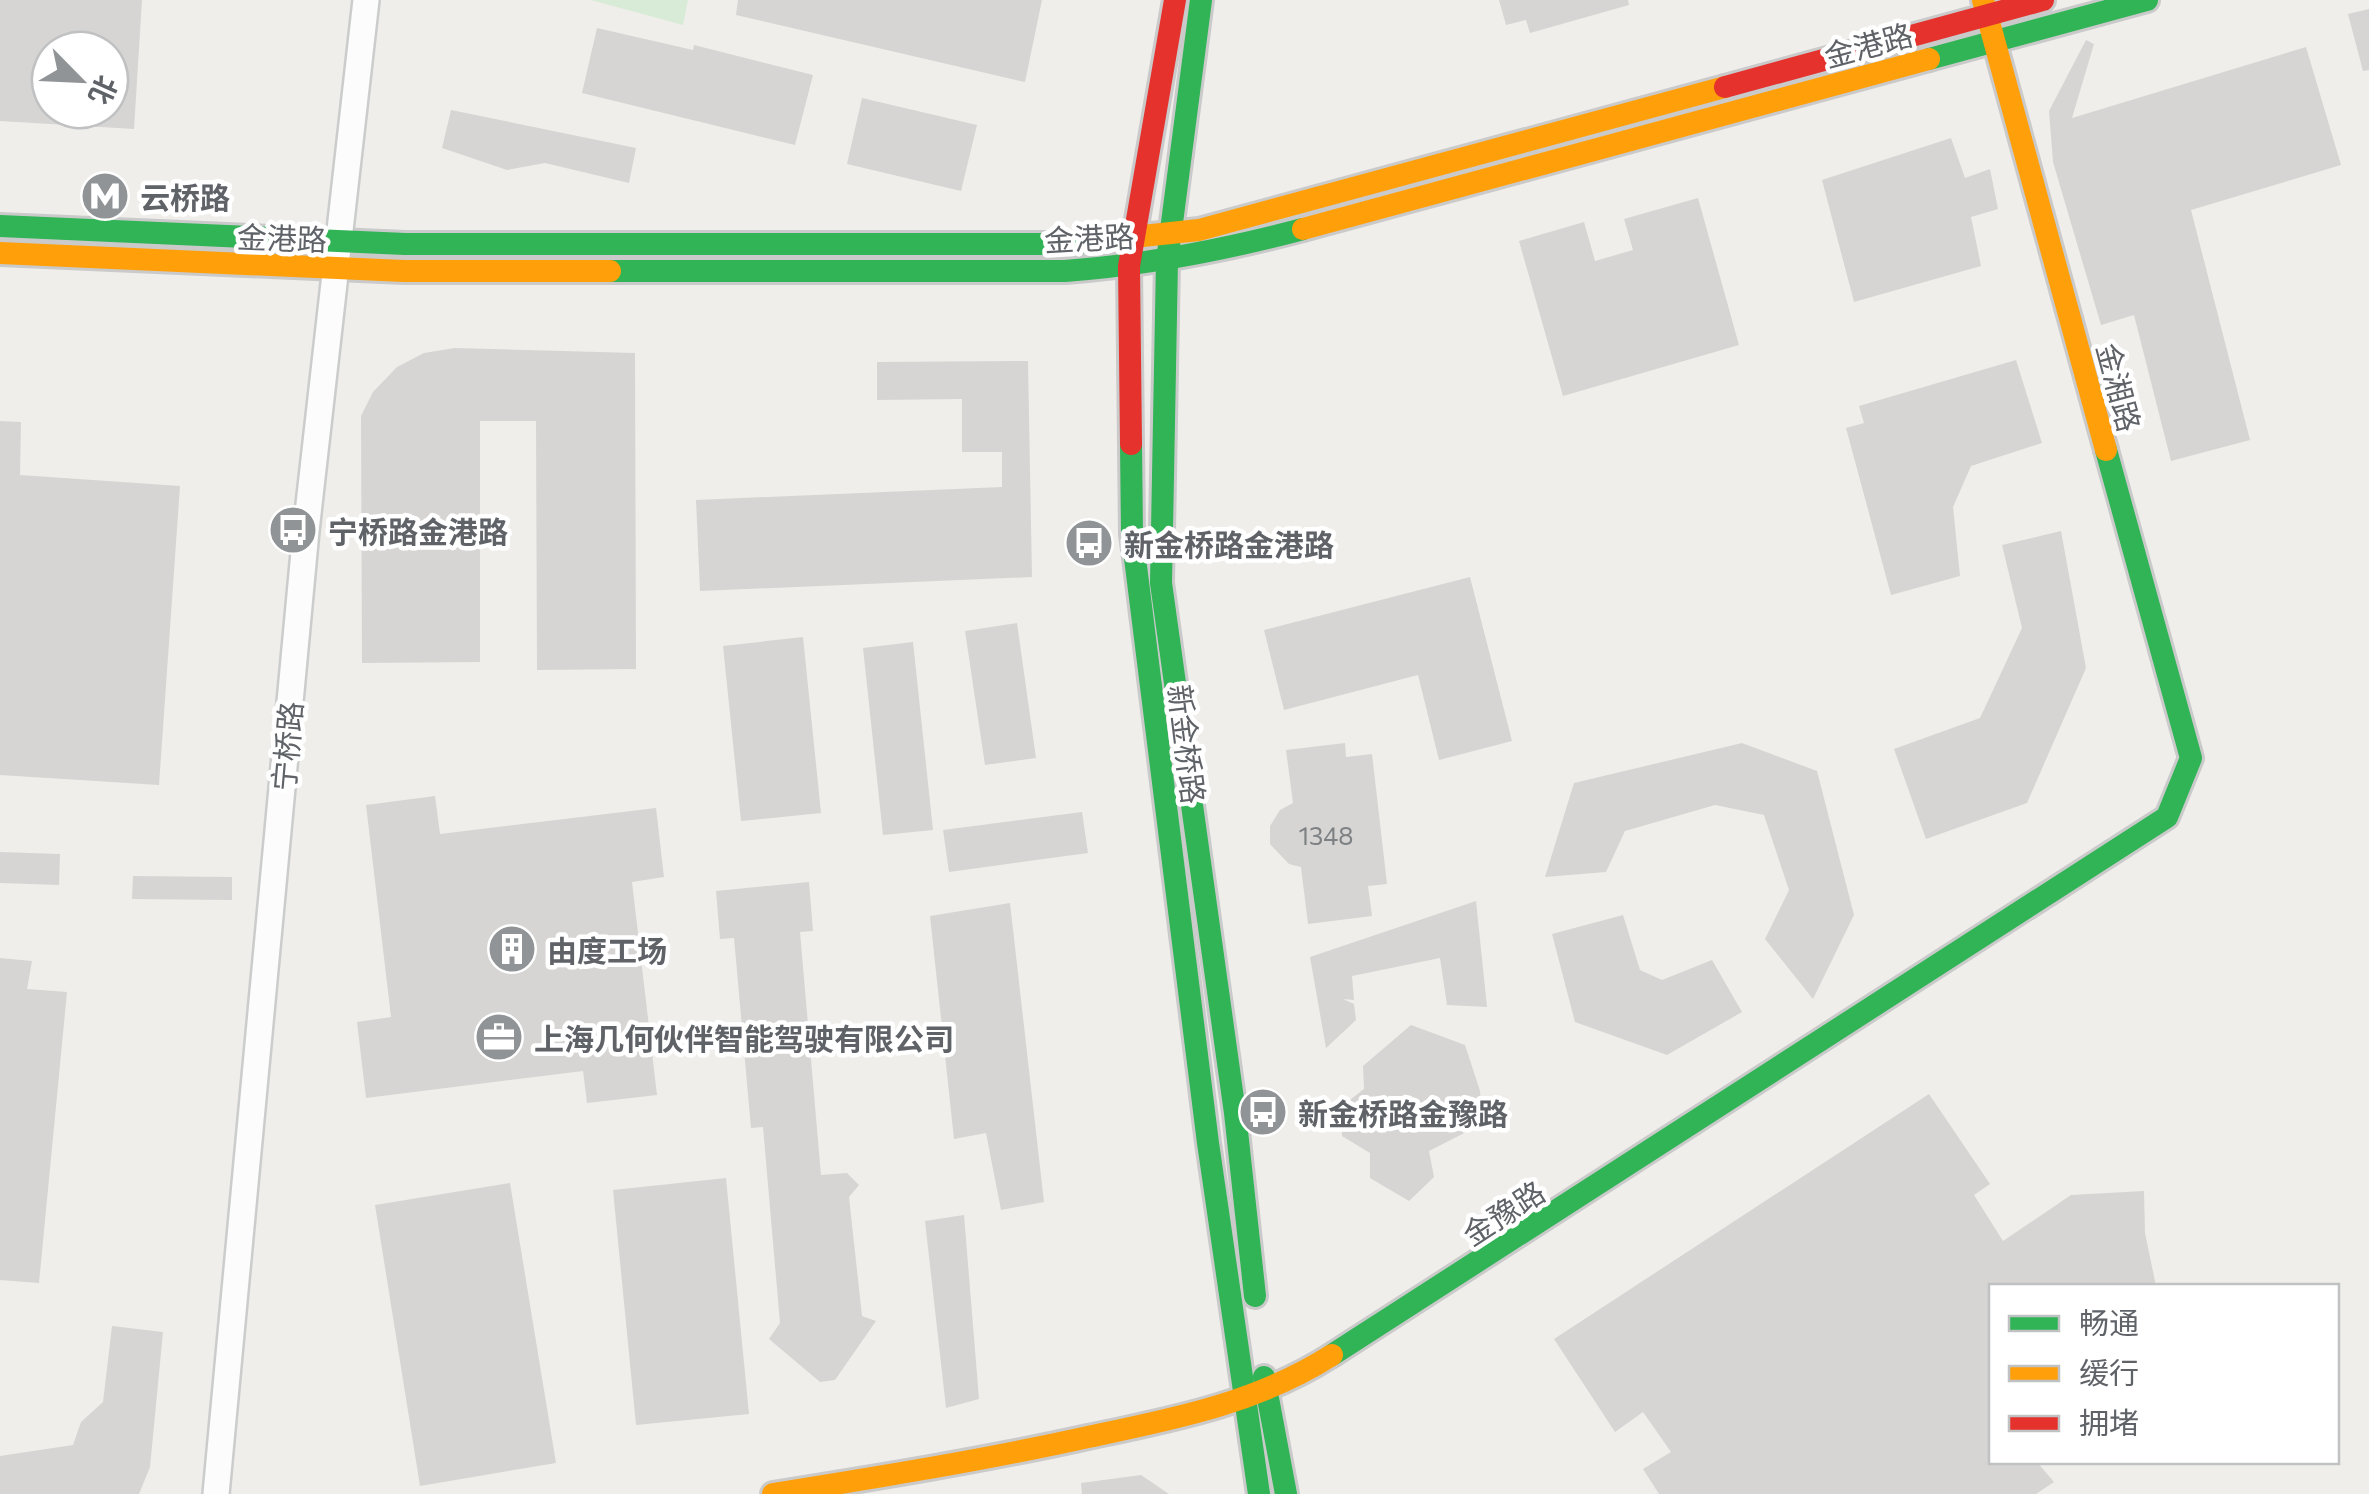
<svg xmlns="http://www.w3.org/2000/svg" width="2369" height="1494" font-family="Commissioner,'Noto Sans SC',sans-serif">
<rect width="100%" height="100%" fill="#efeeea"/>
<path fill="#d8ebd6" d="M591 0H688L683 25Z"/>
<g fill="#d6d5d3">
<path d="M0 0H142L134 129 50 124 51 110H110V50H50V124L0 121Z"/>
<path d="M738 0H1042L1025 82 736 15Z"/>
<path d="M1499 0H1628L1629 5 1530 33 1526 20 1506 25Z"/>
<path d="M2369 9V70L2363 71 2348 14Z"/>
<path d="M597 28 693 50 694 45 813 75 795 145 582 93Z"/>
<path d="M2086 40 2094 44 2072 118 2306 47 2341 165 2191 210 2250 440 2171 461 2134 315 2101 325 2053 162 2049 111Z"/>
<path d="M862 98 977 125 961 191 847 164Z"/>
<path d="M451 110 636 148 629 183 545 163 507 170 442 148Z"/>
<path d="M1951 138 1965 178 1990 169 1998 209 1971 217 1981 266 1854 302 1822 180Z"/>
<path d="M1698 198 1739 345 1563 396 1519 241 1584 222 1595 261 1633 250 1624 219Z"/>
<path d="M455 348 635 353 636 669 537 670 536 421H480V662L362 663 361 416 373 392 397 367 424 353Z"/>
<path d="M2016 360 2042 443 1971 466 1953 507 1960 576 1891 595 1846 428 1864 423 1859 406Z"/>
<path d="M1028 361 1032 577 700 591 696 500 1002 487V452H962V399L877 400V362Z"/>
<path d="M0 421 21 422 20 475 180 486 159 785 0 775Z"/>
<path d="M2061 531 2086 668 2027 803 1926 839 1894 749 1980 718 2022 628 2002 545Z"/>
<path d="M1470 577 1512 741 1439 760 1418 675 1284 710 1264 630Z"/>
<path d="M1017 623 1036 758 985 765 965 631Z"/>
<path d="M803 637 821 813 741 821 723 646Z"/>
<path d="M913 642 933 830 883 835 863 648Z"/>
<path d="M1345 743 1346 757 1372 754 1387 884 1368 886 1372 916 1308 924 1301 867 1289 864 1270 844V826L1280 810 1293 803 1286 750Z"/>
<path d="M1742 743 1817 771 1854 915 1813 999 1765 939 1789 890 1764 815 1715 805 1625 831 1606 872 1545 877 1574 783Z"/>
<path d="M435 796 440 834 656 808 664 877 632 882 657 1095 587 1103 583 1071 366 1098 357 1022 391 1017 366 805Z"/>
<path d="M1082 812 1088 853 949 872 943 830Z"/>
<path d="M0 852 60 854 59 885 0 883Z"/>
<path d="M133 876 232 877V900L132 899Z"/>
<path d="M809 882 813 931 800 932 821 1175 847 1173 859 1185 849 1197 862 1316 876 1321 835 1380 820 1382 769 1339 780 1323 763 1127 751 1128 734 938 720 939 716 891Z"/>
<path d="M1476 901 1487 1007 1447 1005 1440 958 1352 976 1354 1000 1343 999 1354 1004 1356 1020 1326 1048 1310 957Z"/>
<path d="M1010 903 1044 1202 1001 1210 986 1133 954 1139 930 916Z"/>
<path d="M1623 915 1640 970 1662 980 1712 960 1742 1012 1667 1055 1575 1022 1552 934Z"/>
<path d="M0 958 32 961 27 989 67 992 39 1283 0 1280Z"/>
<path d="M1411 1025 1465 1045 1480 1091 1482 1124 1429 1151 1434 1177 1409 1201 1370 1178V1153L1342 1136V1106L1364 1089 1363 1066Z"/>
<path d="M1929 1094 1990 1184 1974 1195 2003 1241 2071 1195 2144 1191 2145 1233 2156 1286H1992V1462H2037L2054 1482 2036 1494H1659L1643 1469 1671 1452 1643 1412 1615 1432 1554 1339Z"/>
<path d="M726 1178 749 1414 636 1425 613 1190Z"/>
<path d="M510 1183 556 1463 420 1486 375 1205Z"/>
<path d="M964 1215 979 1399 946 1408 925 1221Z"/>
<path d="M112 1326 163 1332 150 1467 139 1494H0V1456L73 1445 81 1422 103 1402Z"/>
<path d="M1141 1475 1169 1494H1082L1081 1483Z"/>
</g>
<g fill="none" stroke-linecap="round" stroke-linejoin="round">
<g stroke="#cbcccc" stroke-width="30">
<path id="street" d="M216 1494 306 531 366 0"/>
</g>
<g stroke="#cacacb" stroke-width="28">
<g id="fast">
<path d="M1201 0 1167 261 1161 583 1235 1113 1255 1296"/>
<path d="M1929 59 2147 0"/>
<path d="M0 226 405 244H1067L1114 239"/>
<path d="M610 271H1065C1146 265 1224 250 1303 229"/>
<path d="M1131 444 1132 534 1208 1143 1259 1494"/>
<path d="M1332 1355 2167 817 2191 758 2106 450"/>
<path d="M1264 1377 1286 1494"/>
</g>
</g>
<g stroke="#cacacb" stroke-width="28">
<g id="slow">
<path d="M1983 0 2106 450"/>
<path d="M1303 229 1929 59"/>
<path d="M1114 239 1199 230 1725 87"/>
<path d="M0 253 404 271H610"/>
<path d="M773 1494C879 1477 984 1460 1088 1437 1174 1419 1257 1403 1332 1355"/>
</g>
</g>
<g stroke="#cacacb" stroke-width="28">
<g id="jam">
<path d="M1725 87 2043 0"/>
<path d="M1131 444 1129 266 1175 0"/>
</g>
</g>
<use href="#street" stroke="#fdfcfc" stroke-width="25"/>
<use href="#fast" stroke="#30b455" stroke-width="22"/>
<use href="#slow" stroke="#ff9f0a" stroke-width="22"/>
<use href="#jam" stroke="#e5322d" stroke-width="22"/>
</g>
<defs>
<g id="metro-disc" transform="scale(2.5)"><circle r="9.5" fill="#919496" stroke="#fff"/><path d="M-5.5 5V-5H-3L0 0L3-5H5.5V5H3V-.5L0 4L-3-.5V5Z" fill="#fff"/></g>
<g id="bus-disc" transform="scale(2.5)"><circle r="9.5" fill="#919496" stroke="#fff"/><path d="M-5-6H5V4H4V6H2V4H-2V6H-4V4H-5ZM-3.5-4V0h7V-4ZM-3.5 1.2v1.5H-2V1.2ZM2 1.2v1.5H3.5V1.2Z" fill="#fff"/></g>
<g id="building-disc" transform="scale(2.5)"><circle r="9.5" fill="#919496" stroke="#fff"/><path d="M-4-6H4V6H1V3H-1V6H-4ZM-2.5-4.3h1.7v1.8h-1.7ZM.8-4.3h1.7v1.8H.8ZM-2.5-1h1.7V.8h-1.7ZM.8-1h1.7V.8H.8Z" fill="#fff"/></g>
<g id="office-disc" transform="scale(2.5)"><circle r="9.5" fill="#919496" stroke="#fff"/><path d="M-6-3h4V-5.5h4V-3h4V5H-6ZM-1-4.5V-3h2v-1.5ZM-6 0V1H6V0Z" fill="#fff"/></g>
</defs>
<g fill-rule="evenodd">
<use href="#metro-disc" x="105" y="196"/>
<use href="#bus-disc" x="293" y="530"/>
<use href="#bus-disc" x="1089" y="543"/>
<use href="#building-disc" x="512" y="949"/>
<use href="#office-disc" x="499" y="1037"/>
<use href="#bus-disc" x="1263" y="1112"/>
</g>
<g text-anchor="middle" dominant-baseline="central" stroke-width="9" stroke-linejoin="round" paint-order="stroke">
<g font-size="25" fill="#7e8184">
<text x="1326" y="835">1348</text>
</g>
<g font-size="30" fill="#5f6368" stroke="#fff">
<text transform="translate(1868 44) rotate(-15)">金港路</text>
<text transform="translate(282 237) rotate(2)">金港路</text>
<text transform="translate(1089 237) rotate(-3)">金港路</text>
<text transform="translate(2120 387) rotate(75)">金湘路</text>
<text transform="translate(1188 744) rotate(83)">新金桥路</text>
<text transform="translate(286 746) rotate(-85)">宁桥路</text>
<text transform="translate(1503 1212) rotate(-33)">金豫路</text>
</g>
<g font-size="30" font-weight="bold" fill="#5f6368" stroke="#fff" text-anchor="start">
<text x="140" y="196">云桥路</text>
<text x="328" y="530">宁桥路金港路</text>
<text x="1124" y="543">新金桥路金港路</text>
<text x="547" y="949">由度工场</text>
<text x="534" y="1037">上海几何伙伴智能驾驶有限公司</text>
<text x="1298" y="1112">新金桥路金豫路</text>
</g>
</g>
<rect x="1989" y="1284" width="350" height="180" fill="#ffffff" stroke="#bfc1c3" stroke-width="2.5"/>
<rect x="2009" y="1316" width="50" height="15" fill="#30b455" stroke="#bfc1c3" stroke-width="2.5"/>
<text x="2079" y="1334" font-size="30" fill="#5f6368">畅通</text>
<rect x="2009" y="1366" width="50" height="15" fill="#ff9f0a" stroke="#bfc1c3" stroke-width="2.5"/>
<text x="2079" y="1384" font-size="30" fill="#5f6368">缓行</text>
<rect x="2009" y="1416" width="50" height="15" fill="#e5322d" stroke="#bfc1c3" stroke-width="2.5"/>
<text x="2079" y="1434" font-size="30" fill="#5f6368">拥堵</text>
<g transform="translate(80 80) rotate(114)"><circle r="48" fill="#ffffff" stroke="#bfc1c3" stroke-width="2.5"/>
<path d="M0-8L18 38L0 25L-18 38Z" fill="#919496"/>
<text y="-15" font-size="28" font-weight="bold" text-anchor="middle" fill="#5f6368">北</text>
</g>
</svg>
